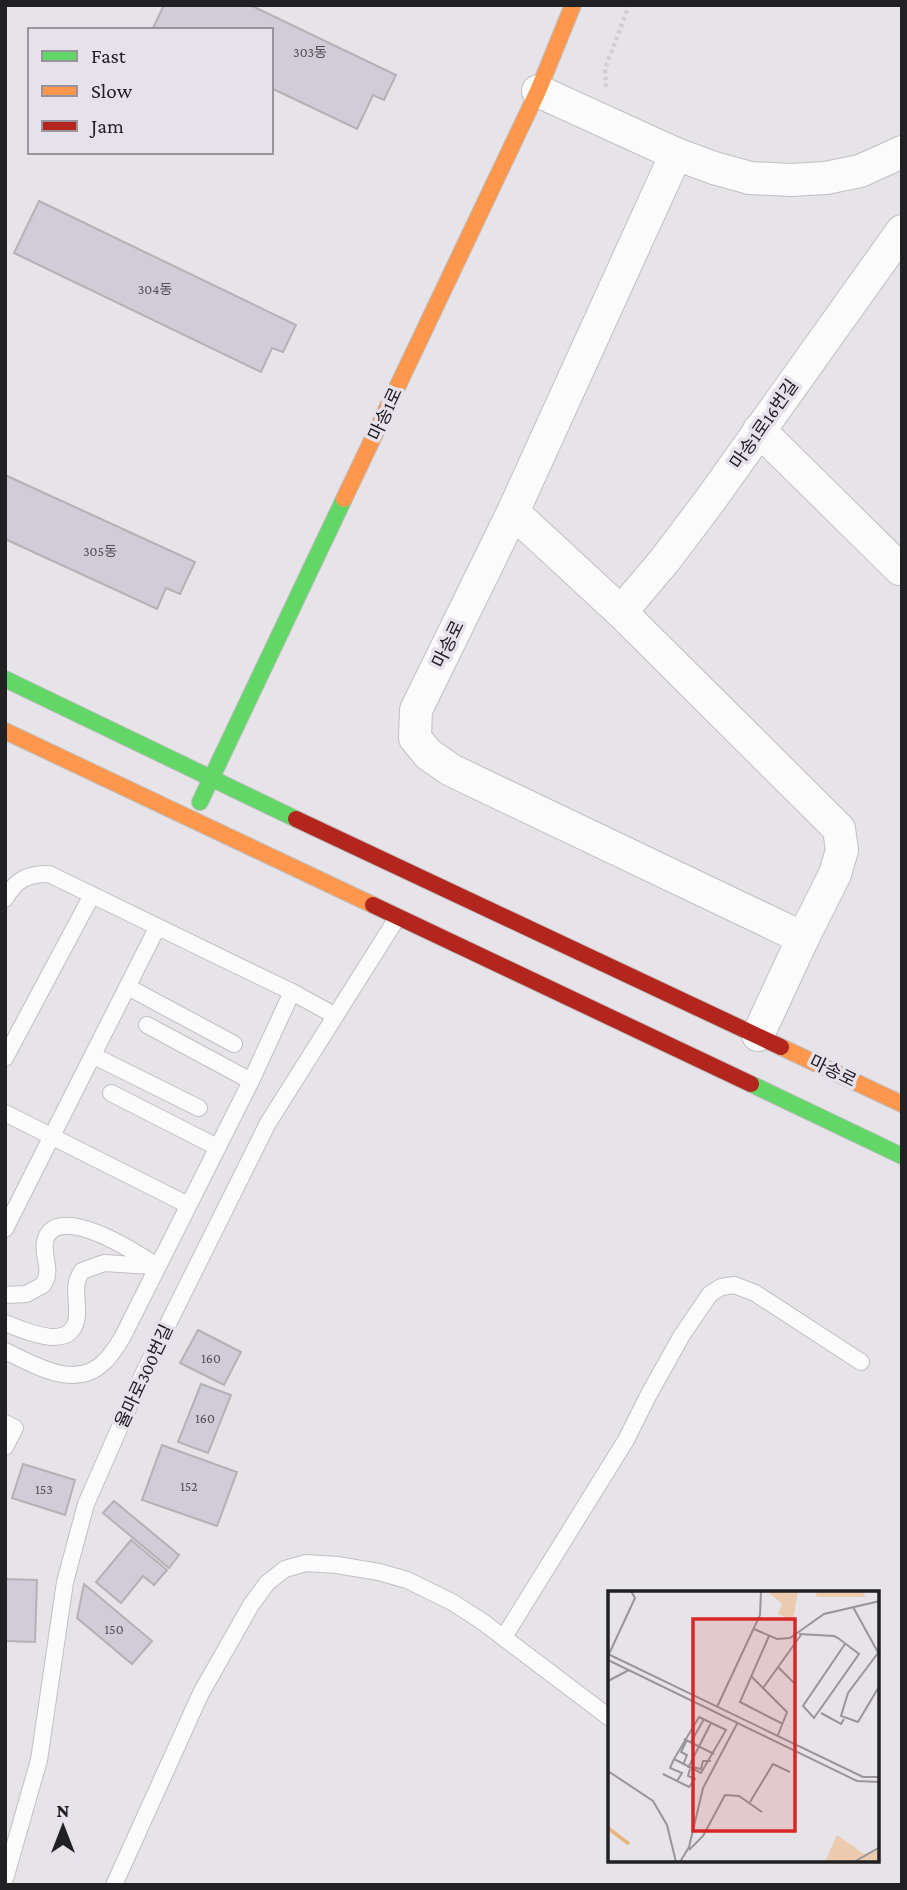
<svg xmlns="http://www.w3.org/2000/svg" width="907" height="1890" font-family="'Crimson Pro','Noto Sans KR',serif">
<rect width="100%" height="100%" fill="#e6e4e9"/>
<g fill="#d0ccd8" stroke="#b3b2b5" stroke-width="2">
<path d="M164 5H250L396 75 384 100 373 95 357 129 271 88V30H152Z"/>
<path d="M39 201 296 325 283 352 272 348 261 372 14 253Z"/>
<path d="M5 475 195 562 180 594 166 588 157 609 5 539Z"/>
<path d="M198 1330 241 1352 224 1385 180 1363Z"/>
<path d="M201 1384 231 1395 208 1453 178 1442Z"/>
<path d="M162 1445 237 1472 217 1526 142 1500Z"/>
<path d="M23 1464 75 1480 65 1515 12 1498Z"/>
<path d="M114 1501 179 1555 169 1568 103 1513Z"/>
<path d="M131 1540 167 1570 154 1585 143 1576 121 1603 96 1582Z"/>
<path d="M5 1579 37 1580 35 1642 5 1641Z"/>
<path d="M84 1584 152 1641 132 1664 77 1618Z"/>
</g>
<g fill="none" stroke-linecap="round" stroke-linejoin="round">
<g stroke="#c0bfc2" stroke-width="18">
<g id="lane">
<path d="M5 899C16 879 28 874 49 874L292 992 251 1081 122 1338C117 1346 112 1354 106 1360 77 1392 35 1365 5 1351"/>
<path d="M128 987 234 1044"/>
<path d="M292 992 334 1015"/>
<path d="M147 1025 251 1081"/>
<path d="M94 1056 199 1108"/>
<path d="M5 1058 92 895"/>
<path d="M111 1093 217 1147"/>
<path d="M5 1113 188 1205"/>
<path d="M5 1229 157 928"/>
<path d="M5 1295 26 1294 43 1285C54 1269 40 1254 46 1238 60 1202 140 1255 157 1266"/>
<path d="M5 1323C29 1333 80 1355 77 1308 77 1293 73 1284 82 1271L104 1263 152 1266"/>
<path d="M5 1423 15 1428 5 1447"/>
<path d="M504 1637 626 1440 649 1394 682 1335 710 1294 721 1287 734 1285 755 1293 861 1362"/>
<path d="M5 1879 39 1760 65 1582 86 1504 144 1372 268 1123 397 918"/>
<path d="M114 1885 201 1693 251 1605 267 1583 285 1569 306 1563 337 1565 379 1572 407 1580 452 1602 483 1622 610 1718"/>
</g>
</g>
<g stroke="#c0bfc2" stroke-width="34">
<g id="street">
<path d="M538 91 676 154 714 168 750 178 791 180 826 178 860 171 902 152"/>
<path d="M676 154 513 512 416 710 415 738 428 754 451 770 803 938"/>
<path d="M759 430 900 569"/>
<path d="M513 512 621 612 839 829 842 850 835 874 803 938 758 1035"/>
<path d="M621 612 665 560 711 499 902 231"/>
</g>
</g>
<g stroke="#c0bfc2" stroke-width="18">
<g id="fast">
<path d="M5 679 296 819"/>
<path d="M200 802 344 499"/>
<path d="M751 1084 902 1156"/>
</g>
</g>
<g stroke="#c0bfc2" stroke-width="18">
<g id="slow">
<path d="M344 499 538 91 573 5"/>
<path d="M5 731 373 905"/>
<path d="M781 1047 902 1104"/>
</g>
</g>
<g stroke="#c0bfc2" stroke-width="18">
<g id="jam">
<path d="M296 819 781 1047"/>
<path d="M373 905 751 1084"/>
</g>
</g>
<path stroke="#cfcfd0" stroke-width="4.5" stroke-dasharray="3.5 3.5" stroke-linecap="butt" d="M606 87 605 69 629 5"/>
<use href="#lane" stroke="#fbfbfc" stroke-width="16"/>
<use href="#street" stroke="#fbfbfc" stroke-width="32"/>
<use href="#fast" stroke="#63d668" stroke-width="16"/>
<use href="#slow" stroke="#ff974d" stroke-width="16"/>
<use href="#jam" stroke="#b3261e" stroke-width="16"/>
</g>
<g text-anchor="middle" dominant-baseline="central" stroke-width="7" stroke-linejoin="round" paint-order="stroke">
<g font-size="14" fill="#505055">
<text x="310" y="52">303동</text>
<text x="155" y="289">304동</text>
<text x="100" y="551">305동</text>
<text x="211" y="1358">160</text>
<text x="205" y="1418">160</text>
<text x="189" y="1486">152</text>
<text x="44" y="1489">153</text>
<text x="114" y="1629">150</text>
</g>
<g font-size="18" fill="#212124" stroke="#e5e2eb">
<text transform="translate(385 414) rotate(-65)">마송1로</text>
<text transform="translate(764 424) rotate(-55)">마송1로16번길</text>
<text transform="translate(448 644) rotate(-64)">마송로</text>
<text transform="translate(833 1071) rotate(26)">마송로</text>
<text transform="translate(144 1376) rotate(-65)">율마로300번길</text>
</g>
</g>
<g transform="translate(608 1591)">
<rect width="271" height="271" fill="#e6e4e9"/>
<path d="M159 0H190L185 29 170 23 174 13ZM209 0H255L257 6H208ZM229 244 256 263 271 258V271H217Z" fill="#eccbae"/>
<path fill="none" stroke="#e8b47e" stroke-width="3.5" d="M0 237 21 253"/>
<path fill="none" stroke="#97969a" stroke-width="2" d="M245 16 272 65M146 38 169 48 182 47 216 23 272 10M191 43 226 45 230 47 251 63 206 127 195 115 237 53M161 45 132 111 175 133M270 62 240 102 233 125 250 131 272 94M0 63 255 186H272M1 63 27 7 23 0M0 69 249 190 272 191M170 76 186 92M143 85 179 121 170 144M0 90 21 79M155 97 193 44M109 116 152 24 153 0M213 122 233 133 236 128M91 126 118 139 93 182 66 168ZM76 148 106 163M83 151 96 128M66 168 62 177 74 182 69 190M75 174 79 164 73 161 79 149M85 176 93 178 95 170H103M80 177 103 132M0 180 45 210 59 234 68 271M55 183 81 196 87 188 80 185 82 178M142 211 165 173 182 181M81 259 95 245 117 204 131 205 154 221M72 271 81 256 95 197 130 131M246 271 272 256"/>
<path fill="#d62828" fill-opacity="0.15" stroke="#d62828" stroke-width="3.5" d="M85 28H187V240H85Z"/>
<rect width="271" height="271" fill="none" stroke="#212124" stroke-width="3.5"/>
</g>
<rect width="907" height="1890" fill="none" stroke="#212124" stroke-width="14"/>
<rect x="28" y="28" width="245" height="126" fill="#e5e2eb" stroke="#97959b" stroke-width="2"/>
<rect x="42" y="51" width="35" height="10" fill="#63d668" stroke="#97959b" stroke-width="2"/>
<text x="91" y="63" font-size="21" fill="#212124">Fast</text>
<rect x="42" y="86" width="35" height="10" fill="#ff974d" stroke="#97959b" stroke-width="2"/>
<text x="91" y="98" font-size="21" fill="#212124">Slow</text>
<rect x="42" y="121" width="35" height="10" fill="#b3261e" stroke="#97959b" stroke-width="2"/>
<text x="91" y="133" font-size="21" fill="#212124">Jam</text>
<g transform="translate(63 1827)" stroke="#e5e2eb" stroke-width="5" paint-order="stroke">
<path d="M0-5L12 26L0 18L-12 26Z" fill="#212124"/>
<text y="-10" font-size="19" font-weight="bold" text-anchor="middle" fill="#212124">N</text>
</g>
</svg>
